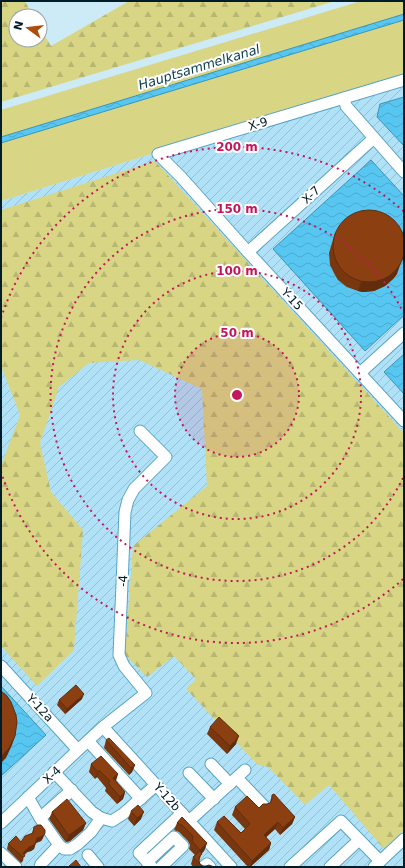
<svg xmlns="http://www.w3.org/2000/svg" width="405" height="868" font-family="'DejaVu Sans',sans-serif">
<defs>
<pattern id="industrial-furrows" width="10" height="10" patternUnits="userSpaceOnUse"><rect width="10" height="10" fill="#b0e1f7"/><path d="M-1 1l2-2M0 10L10 0M9 11l2-2" fill="none" stroke="#96c0d4"/></pattern>
<pattern id="forest-firs" width="22" height="20" patternUnits="userSpaceOnUse"><rect width="22" height="20" fill="#d8d684"/><path d="M5 1l3.5 6h-7zM16 11l3.5 6h-7z" fill="#b8b772"/></pattern>
<pattern id="water-waves" width="16" height="10" patternUnits="userSpaceOnUse"><rect width="16" height="10" fill="#57c7f2"/><path d="M0 5q4-4 8 0t8 0" fill="none" stroke="#4aaad0"/></pattern>
</defs>
<rect width="100%" height="100%" fill="#cdeaf7"/>
<path fill="url(#industrial-furrows)" d="M404 75V867H1V201Z"/>
<g fill="#d8d684">
<path d="M361 1H404V14L1 137V110Z"/>
<path d="M404 20V75L1 201V143Z"/>
</g>
<g fill="url(#forest-firs)">
<path d="M1 1H25L33 16H16V40H40V28L51 46 129 1H335L1 102Z"/>
<path d="M155 161 404 433V830L384 849 329 785 305 805 268 767 258 765 186 689 196 679 174 656 147 677 125 655 133 546 207 486 202 389 139 360 89 363 59 387 40 443 51 492 83 530 74 650 37 686 1 646V466L20 415 1 366V210Z"/>
</g>
<g fill="url(#water-waves)" stroke="#3d94b5">
<path d="M404 14V20L1 143V137Z"/>
<path d="M404 97V146L377 117 380 104Z"/>
<path d="M371 160 404 196V315L365 351 273 249Z"/>
<path d="M404 354V394L384 372Z"/>
<path d="M1 686 46 735 1 776Z"/>
</g>
<g fill="none" stroke-linecap="round" stroke-linejoin="round">
<g stroke="#59a4c3" stroke-width="13">
<g id="minor">
<path d="M404 80 344 98 346 106 404 172"/>
<path d="M344 98 158 154 181 177 248 252 404 421"/>
<path d="M248 252 374 138"/>
<path d="M360 373 404 333"/>
<path d="M1 666 78 750"/>
<path d="M103 727 231 867"/>
<path d="M88 741 141 799"/>
<path d="M211 764 230 784"/>
<path d="M54 772 92 812 101 818 112 821 123 814 156 785"/>
<path d="M189 773 214 799"/>
<path d="M237 778 263 805"/>
<path d="M28 797 40 818 59 845 64 849H70L78 844 91 832 101 818"/>
<path d="M40 818 72 790"/>
<path d="M189 821 245 770"/>
<path d="M1 823 78 750 103 727 146 693 124 666 119 655 125 512 128 500 134 489 166 457 140 431"/>
<path d="M1 853 16 867"/>
<path d="M88 855 98 867"/>
<path d="M147 862 174 837 183 846 161 867"/>
<path d="M40 867 41 864 59 845"/>
<path d="M152 867 139 853 182 813"/>
<path d="M203 867 207 864 210 867"/>
<path d="M290 867 341 821 380 861"/>
<path d="M330 867 359 840"/>
<path d="M374 867 404 839"/>
</g>
</g>
<use href="#minor" stroke="#fff" stroke-width="11"/>
</g>
<g fill="#78370f">
<path d="M335 233 397 274 393 279 385 286 374 291 363 292 358 291 347 287 338 280 335 275 330 265 329 253Z"/>
<path d="M82 699 65 714 57 705 59 700Z"/>
<path d="M210 727 236 744 227 754 207 734Z"/>
<path d="M106 740 135 765 132 772 129 775 104 748Z"/>
<path d="M91 764 118 774 116 781 125 792 123 799 117 804 105 791 106 788 97 777 95 779 89 772Z"/>
<path d="M272 795 295 817 292 824 280 835 275 829 266 837 271 843 269 850 250 867H248L214 830 217 822 241 833 245 829 232 815 235 807 259 808 270 803Z"/>
<path d="M131 811 141 819 134 826 128 819Z"/>
<path d="M52 812 86 823 83 830 70 841 66 842 64 840 49 819Z"/>
<path d="M182 817 207 843 204 851 202 853 199 861 200 864 203 866 214 867H193L191 864 193 857 195 855 189 849 190 845 188 841 179 832 174 830 177 823Z"/>
<path d="M34 827 43 838 41 841 36 843 34 849 31 851 27 852 24 855 23 861 21 863 7 849 8 844 21 842 32 833Z"/>
</g>
<g fill="#622d0c">
<path d="M404 254 397 274 393 279 385 286 374 291 363 292 358 291 361 282Z"/>
<path d="M84 694 82 699 65 714 67 709Z"/>
<path d="M15 736 12 745 6 758 1 763V757Z"/>
<path d="M239 736 236 744 227 754 230 746Z"/>
<path d="M135 765 132 772 129 775 131 768Z"/>
<path d="M99 770 97 777 95 779 98 772Z"/>
<path d="M118 774 115 781 113 778Z"/>
<path d="M125 792 123 799 117 804 120 797Z"/>
<path d="M144 812 141 819 134 826 137 818Z"/>
<path d="M295 817 292 824 280 835 283 828Z"/>
<path d="M278 822 275 829 261 842 264 835Z"/>
<path d="M86 823 83 830 70 841 66 842 69 835Z"/>
<path d="M45 833 43 838 41 841 35 843 37 838Z"/>
<path d="M207 843 204 851 197 858 200 850Z"/>
<path d="M271 843 269 850 250 867 252 861Z"/>
<path d="M35 844 34 849 31 851 27 852 22 857 23 853 29 847Z"/>
</g>
<g fill="#8c4011" stroke="#622d0c">
<circle cx="369" cy="246" r="36"/>
<path d="M76 685 84 694 67 709 59 700Z"/>
<path d="M1 691 7 696 11 702 16 715 17 722 15 736 9 748 1 757Z"/>
<path d="M219 717 239 736 230 746 210 727Z"/>
<path d="M109 738 135 765 131 768 106 740Z"/>
<path d="M101 756 118 774 113 778 125 792 120 797 108 783 110 781 99 770 98 772 91 764Z"/>
<path d="M274 794 295 817 283 828 278 822 264 835 271 843 252 861 217 822 224 816 241 833 250 824 235 807 247 796 259 808 263 804H267L270 803 272 799V795Z"/>
<path d="M67 799 86 823 72 833 69 835 67 833 52 812Z"/>
<path d="M138 805 144 812 137 818 131 811Z"/>
<path d="M182 817 207 843 200 850 192 841 193 837 191 834 182 825 177 823Z"/>
<path d="M38 825H41L45 830V833L43 836 37 838 35 844 32 846 29 847 23 853 25 856 23 857 8 844 16 836 21 842 25 836 33 833 34 827Z"/>
<path d="M200 851 202 854 199 857V861L200 864 203 866H206L209 865 214 867H203L193 857Z"/>
<path d="M76 860 81 867H68Z"/>
</g>
<circle cx="237" cy="395" r="62" fill="#c2185b" fill-opacity=".12"/>
<g fill="none" stroke="#c2185b" stroke-width="2" stroke-dasharray="2 4">
<circle cx="237" cy="395" r="62"/>
<circle cx="237" cy="395" r="124"/>
<path d="M403 478A186 186 0 1 1 403 312"/>
<path d="M403 579A248 248 0 0 1 1 472M1 318A248 248 0 0 1 403 211"/>
</g>
<g text-anchor="middle" dominant-baseline="central" stroke-width="4" stroke-linejoin="round" paint-order="stroke">
<g font-size="12" fill="#001c28" stroke="#fff">
<text transform="translate(258 124) rotate(-17)">X-9</text>
<text transform="translate(311 195) rotate(-42)">X-7</text>
<text transform="translate(292 299) rotate(47)">Y-15</text>
<text transform="translate(123 581) rotate(-88)">-4</text>
<text transform="translate(40 708) rotate(47)">Y-12a</text>
<text transform="translate(52 775) rotate(-43)">X-4</text>
<text transform="translate(167 797) rotate(48)">Y-12b</text>
</g>
<g font-size="13" font-style="italic" fill="#0a3c4e" stroke="#fff">
<text transform="translate(199 67) rotate(-17)">Hauptsammelkanal</text>
</g>
</g>
<circle cx="237" cy="395" r="6" fill="#c2185b" stroke="#fff" stroke-width="2"/>
<g font-size="12" text-anchor="middle" font-weight="bold" fill="#c2185b" stroke="#fff" stroke-width="4" stroke-linejoin="round" paint-order="stroke">
<text x="237" y="151">200 m</text>
<text x="237" y="213">150 m</text>
<text x="237" y="275">100 m</text>
<text x="237" y="337">50 m</text>
</g>
<rect width="405" height="868" fill="none" stroke="#001c28" stroke-width="4"/>
<g transform="translate(28 28) rotate(285)"><circle r="19" fill="#ffffff" stroke="#99a4a9"/>
<path d="M0-3L7 15L0 10L-7 15Z" fill="#ae4d0a"/>
<text y="-6" font-size="11" font-weight="bold" text-anchor="middle" fill="#001c28">N</text>
</g>
</svg>
